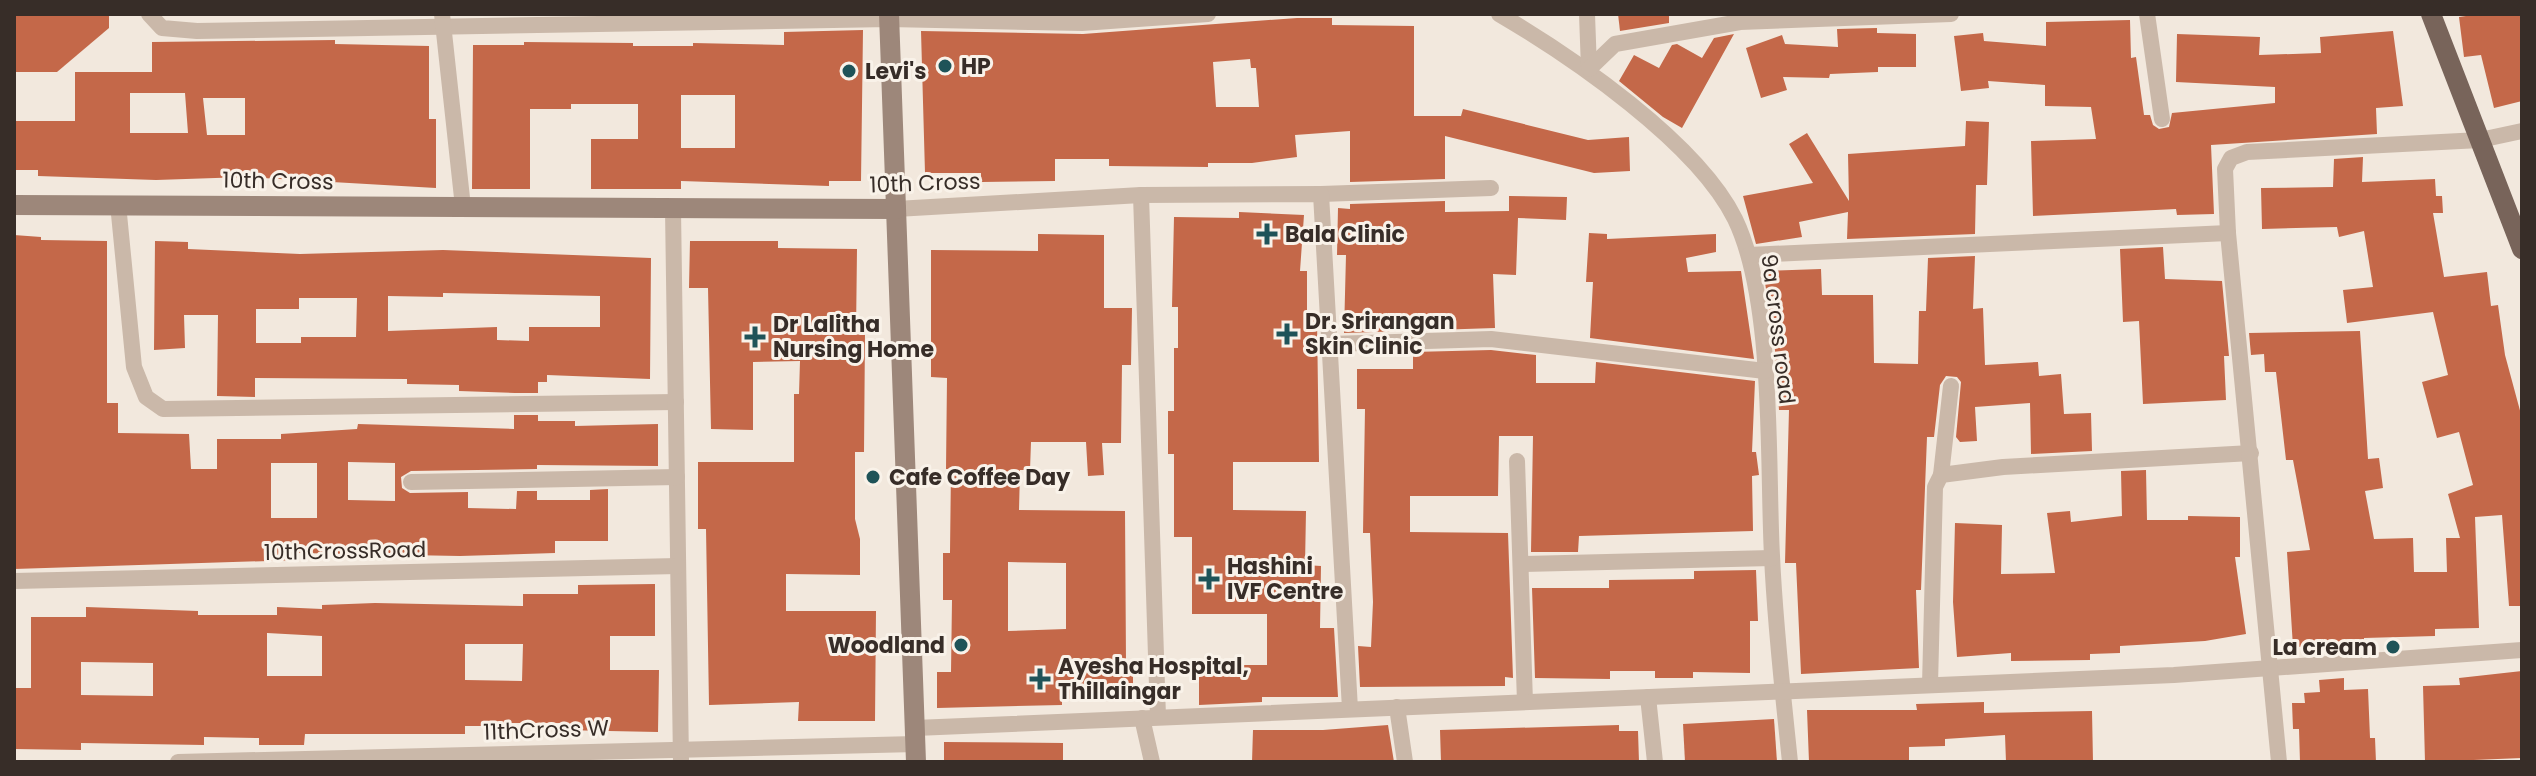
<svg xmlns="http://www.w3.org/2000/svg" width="2536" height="776" font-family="Poppins,sans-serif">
<rect width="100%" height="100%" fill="#f2e8dd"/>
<g fill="#c46849" fill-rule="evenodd">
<path d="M14 14H109V28L57 72H14Z"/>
<path d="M1618 14H1669V23L1620 31Z"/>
<path d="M2480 14H2522V101L2494 108 2481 55 2464 57 2459 17Z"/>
<path d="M1297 18H1332V25L1414 26V116H1461L1463 109 1588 140 1629 137 1630 171 1594 173 1445 136V179L1350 182V131L1295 135 1297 157 1252 163H1208V167L1109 166V159H1055V181L981 182V173H925L921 31 1083 34ZM1250 59 1251 68H1256L1259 107H1216L1213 62Z"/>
<path d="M2130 20 2131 58 2136 57 2144 115H2150L2153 125 2159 129 2169 127 2172 113 2275 103V87L2176 82 2177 34 2260 37 2259 55 2321 53 2320 37 2393 31 2403 106 2376 108 2377 134 2211 145 2214 214 2177 215 2176 209 2033 216 2031 141 2096 139 2091 107 2045 106V85L1988 81 1989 88 1961 91 1954 36 1983 33 1984 41 2046 46V22Z"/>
<path d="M1877 28V33L1916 34V67H1878V72L1830 74 1829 78 1783 77 1787 90 1761 98 1746 48 1782 35 1785 44 1838 47 1837 29Z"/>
<path d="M863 30 861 181H829V186L681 181V189H591V139H638V104H571V109H530V189H472L473 45H524V42L633 43V46H693V43L784 45V32ZM681 95H735V148H681Z"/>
<path d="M1734 34 1682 128 1663 117 1619 81 1634 55 1659 68 1672 45 1677 44 1702 58 1714 38Z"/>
<path d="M335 40V44L429 46V119H436V188L245 177 156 180 38 176V170H14V121H75V72H152V42ZM130 93H185L188 133H130ZM203 98H245V135H207Z"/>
<path d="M1966 121 1989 122 1987 185H1976L1975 234 1847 239 1848 212 1799 222 1802 237 1756 244 1743 196 1813 183 1789 144 1807 133 1849 201 1848 154 1965 146Z"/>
<path d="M2363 157 2362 182 2435 179 2436 196H2442L2443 213H2433L2444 277 2487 272 2491 306 2498 305 2505 355 2522 418V606H2509L2502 515 2475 517 2479 628 2435 629V636L2364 638V645L2293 647 2287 552 2310 550 2293 460H2286L2276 372H2265L2264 354 2251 355 2249 333 2360 331 2368 459 2379 458 2383 488 2365 491 2374 539 2413 538 2414 572H2447L2446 538H2460L2448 494 2473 485 2459 432 2437 438 2422 382 2448 375 2433 312 2347 323 2343 290 2373 287 2364 231 2339 237 2337 227 2262 229 2261 188 2333 187 2334 159Z"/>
<path d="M1509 196 1567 197 1566 220 1518 218 1516 275 1493 274 1495 328 1344 333 1346 255H1337L1338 208 1350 209V204L1445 201V212L1509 211Z"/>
<path d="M1239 212 1304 215 1300 271H1307V320H1317L1319 462H1233V510L1306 511 1305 565 1321 566 1320 628H1334L1338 697H1262V702L1199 705V665H1267V614H1192V537H1174V454H1168V411H1174V348H1178V307H1172L1174 217 1239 218Z"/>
<path d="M1589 233 1607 234V239L1716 234V252L1686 258 1688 272 1741 271 1754 359 1590 338 1593 282H1586Z"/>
<path d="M1038 234 1104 235V308H1132L1131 365H1122L1121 443H1102L1104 475 1088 476 1086 442H1031L1030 470H1020L1019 510 1125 511 1126 663H1133V700L1062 699V705L937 708V672H951L952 600H943V553H950L951 469H946L947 378 931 377V250L1038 251ZM1008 562 1066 563V629L1008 631Z"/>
<path d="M14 235 41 237V240L107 241V403H118V433L189 434 191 469H217V439H281V434L357 429 358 424 514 429V415H538V421H575V426L658 424V466L537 465V469L411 471 401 477 402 488 410 493 468 492V508L516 509 517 491H537V500H590V490L608 489V541H555V553L460 556 299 553V560L14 569ZM348 462 395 463V501L348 500ZM271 463H317V518H271Z"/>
<path d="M155 241 188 242V249L300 254 443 250 651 258 650 379 547 375V382H538V393H515L459 391V385L407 384V379L255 378V397L217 396 218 315H184L185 348 154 350ZM443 293 600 296V327H529V341L497 340V327L388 331V296L443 297ZM299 298H357L356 337H301V343H256V309H299Z"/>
<path d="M690 241H778V248L857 249 856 333H865L864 452H855V519L860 539V575L786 574V611H876L875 721H798L799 702 709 705 706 529H698V462H794V394H799L800 361 753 362V430L711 429 708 288H689Z"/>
<path d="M2163 247 2165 279 2222 281 2229 356H2224L2226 400 2143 404 2139 321 2123 322 2120 249Z"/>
<path d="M1975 256 1973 309 1983 308 1985 365 2038 362 2039 376 2061 374 2064 414 2091 413 2092 451 2031 454 2030 403 1975 407 1977 441 1960 442 1956 437 1961 382 1957 377 1946 376 1940 385 1934 437H1927L1921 590H1916L1919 668 1801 674 1796 563H1785L1789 410H1779L1774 336 1763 271 1821 269 1822 295H1873L1874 363 1918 364 1919 311H1926L1928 258Z"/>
<path d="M1491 350 1536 355V383H1595L1596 362 1755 381 1752 452H1756L1759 475 1752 476 1753 531 1579 536 1578 552H1531L1533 436H1499L1498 496H1410V532L1508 533 1513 678 1505 677V686L1360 687 1358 646 1371 647 1373 602 1370 533H1363L1365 409H1357V369H1413V352Z"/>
<path d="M2146 470 2147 520H2188V516L2240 517V557H2235L2246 634 2205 641 2120 646V653L2090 654V660L2011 661V653L1957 657 1953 602 1955 523 2002 525 2001 574 2055 573 2047 513 2070 511 2071 522 2122 516 2121 471Z"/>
<path d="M1756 570 1758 621H1750V673L1693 672V678H1655V671H1610V679L1535 678 1532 588H1609V580L1694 579V571Z"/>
<path d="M655 584V636H610V670H659L658 732 560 730V723H504V726H465V734H305L304 745H259V738L204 737V745L81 743V750L14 749V688H31V617H86V607L198 611V615H277V607L322 609V605L375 603 523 606V594H578V585ZM267 633 322 636V676H267ZM465 644H523L522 681 465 680ZM81 662 153 663V696L81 695Z"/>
<path d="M2522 671V758L2425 762 2423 686 2460 685 2459 678Z"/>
<path d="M2344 678V690L2368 689 2370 738H2375L2376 762H2300L2299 729H2293L2292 703H2305L2304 693 2320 692 2319 680Z"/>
<path d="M1984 702V713L2092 711 2093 762H2006L2005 735 1945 739V746L1909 747V762H1809L1807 710H1917L1916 704Z"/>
<path d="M1774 719 1777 762H1685L1683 724Z"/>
<path d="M1388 725 1394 762H1252L1253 730H1323Z"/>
<path d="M1619 725V731H1638L1639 762H1441L1440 730Z"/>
<path d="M944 742 1063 743V762H944Z"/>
</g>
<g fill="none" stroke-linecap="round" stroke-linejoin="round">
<g stroke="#cab8a9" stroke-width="16">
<path d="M149 14 162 28 197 31 889 19 1082 23 1208 14"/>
<path d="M442 14 463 207"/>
<path d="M1499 14C1572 57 1697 142 1735 219 1775 302 1767 462 1772 556 1775 625 1783 694 1790 762"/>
<path d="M1587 14 1589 69"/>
<path d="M2147 14 2162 119"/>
<path d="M1589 69 1615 44 1740 22 1951 14"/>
<path d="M1321 194 1491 188"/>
<path d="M1141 195 1158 717"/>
<path d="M118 204 134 367 146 397 163 409 676 402"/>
<path d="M673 209 681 762"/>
<path d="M896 209 1141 195 1321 194 1350 709"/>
<path d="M1749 255 2228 233"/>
<path d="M1331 344 1491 339 1765 371"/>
<path d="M1517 461 1525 702"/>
<path d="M1941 475 1951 386"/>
<path d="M411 482 677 477"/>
<path d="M1521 564 1772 558"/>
<path d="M14 581 678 566"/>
<path d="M1930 685 1935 487 1941 475 2003 467 2251 453"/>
<path d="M1648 697 1655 762"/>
<path d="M1397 707 1405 762"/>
<path d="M1142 718 1152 762"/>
<path d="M915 728 2174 675 2522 650"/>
<path d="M178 762 916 744"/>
<path d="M2279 762 2228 233 2225 169 2231 158 2247 152 2480 140 2522 131"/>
</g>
<g stroke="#9d877a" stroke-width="20">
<path d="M889 14 916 762"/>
<path d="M14 205 896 209"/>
</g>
<path stroke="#78645a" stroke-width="20" d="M2431 14 2522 249"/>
</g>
<g fill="#1f5358" stroke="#f9f2e9" stroke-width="3">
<circle cx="945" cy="66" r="8"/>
<circle cx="849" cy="71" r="8"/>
<path d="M1263 222h8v8h8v8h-8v8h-8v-8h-8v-8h8z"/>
<path d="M1283 322h8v8h8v8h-8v8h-8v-8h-8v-8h8z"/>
<path d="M751 325h8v8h8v8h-8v8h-8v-8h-8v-8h8z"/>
<circle cx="873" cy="477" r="8"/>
<path d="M1205 567h8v8h8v8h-8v8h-8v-8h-8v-8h8z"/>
<circle cx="961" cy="645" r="8"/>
<circle cx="2393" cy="647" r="8"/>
<path d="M1036 667h8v8h8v8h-8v8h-8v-8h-8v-8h8z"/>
</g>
<g text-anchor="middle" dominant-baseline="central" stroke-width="6" stroke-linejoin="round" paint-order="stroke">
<g font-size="22" font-weight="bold" fill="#372d28" stroke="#f9f2e9" text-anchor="start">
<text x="961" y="66">HP</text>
<text x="865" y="71">Levi's</text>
<text x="1285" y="234">Bala Clinic</text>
<text x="1305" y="321">Dr. Srirangan<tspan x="1305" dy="25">Skin Clinic</tspan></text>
<text x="773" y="324">Dr Lalitha<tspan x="773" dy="25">Nursing Home</tspan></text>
<text x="889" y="477">Cafe Coffee Day</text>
<text x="1227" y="566">Hashini<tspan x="1227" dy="25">IVF Centre</tspan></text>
<text x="945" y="645" text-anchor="end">Woodland</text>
<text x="2377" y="647" text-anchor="end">La cream</text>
<text x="1058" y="666">Ayesha Hospital,<tspan x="1058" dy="25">Thillaingar</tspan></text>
</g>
<g font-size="22" fill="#372d28" stroke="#f9f2e9">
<text transform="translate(278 181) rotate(1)">10th Cross</text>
<text transform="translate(925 183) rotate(-2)">10th Cross</text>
<text transform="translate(1778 329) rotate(83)">9a cross road</text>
<text transform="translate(345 551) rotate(-1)">10thCrossRoad</text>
<text transform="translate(546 730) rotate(-2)">11thCross W</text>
</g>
</g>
<rect width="2536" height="776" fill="none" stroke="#372d28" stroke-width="32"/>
</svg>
